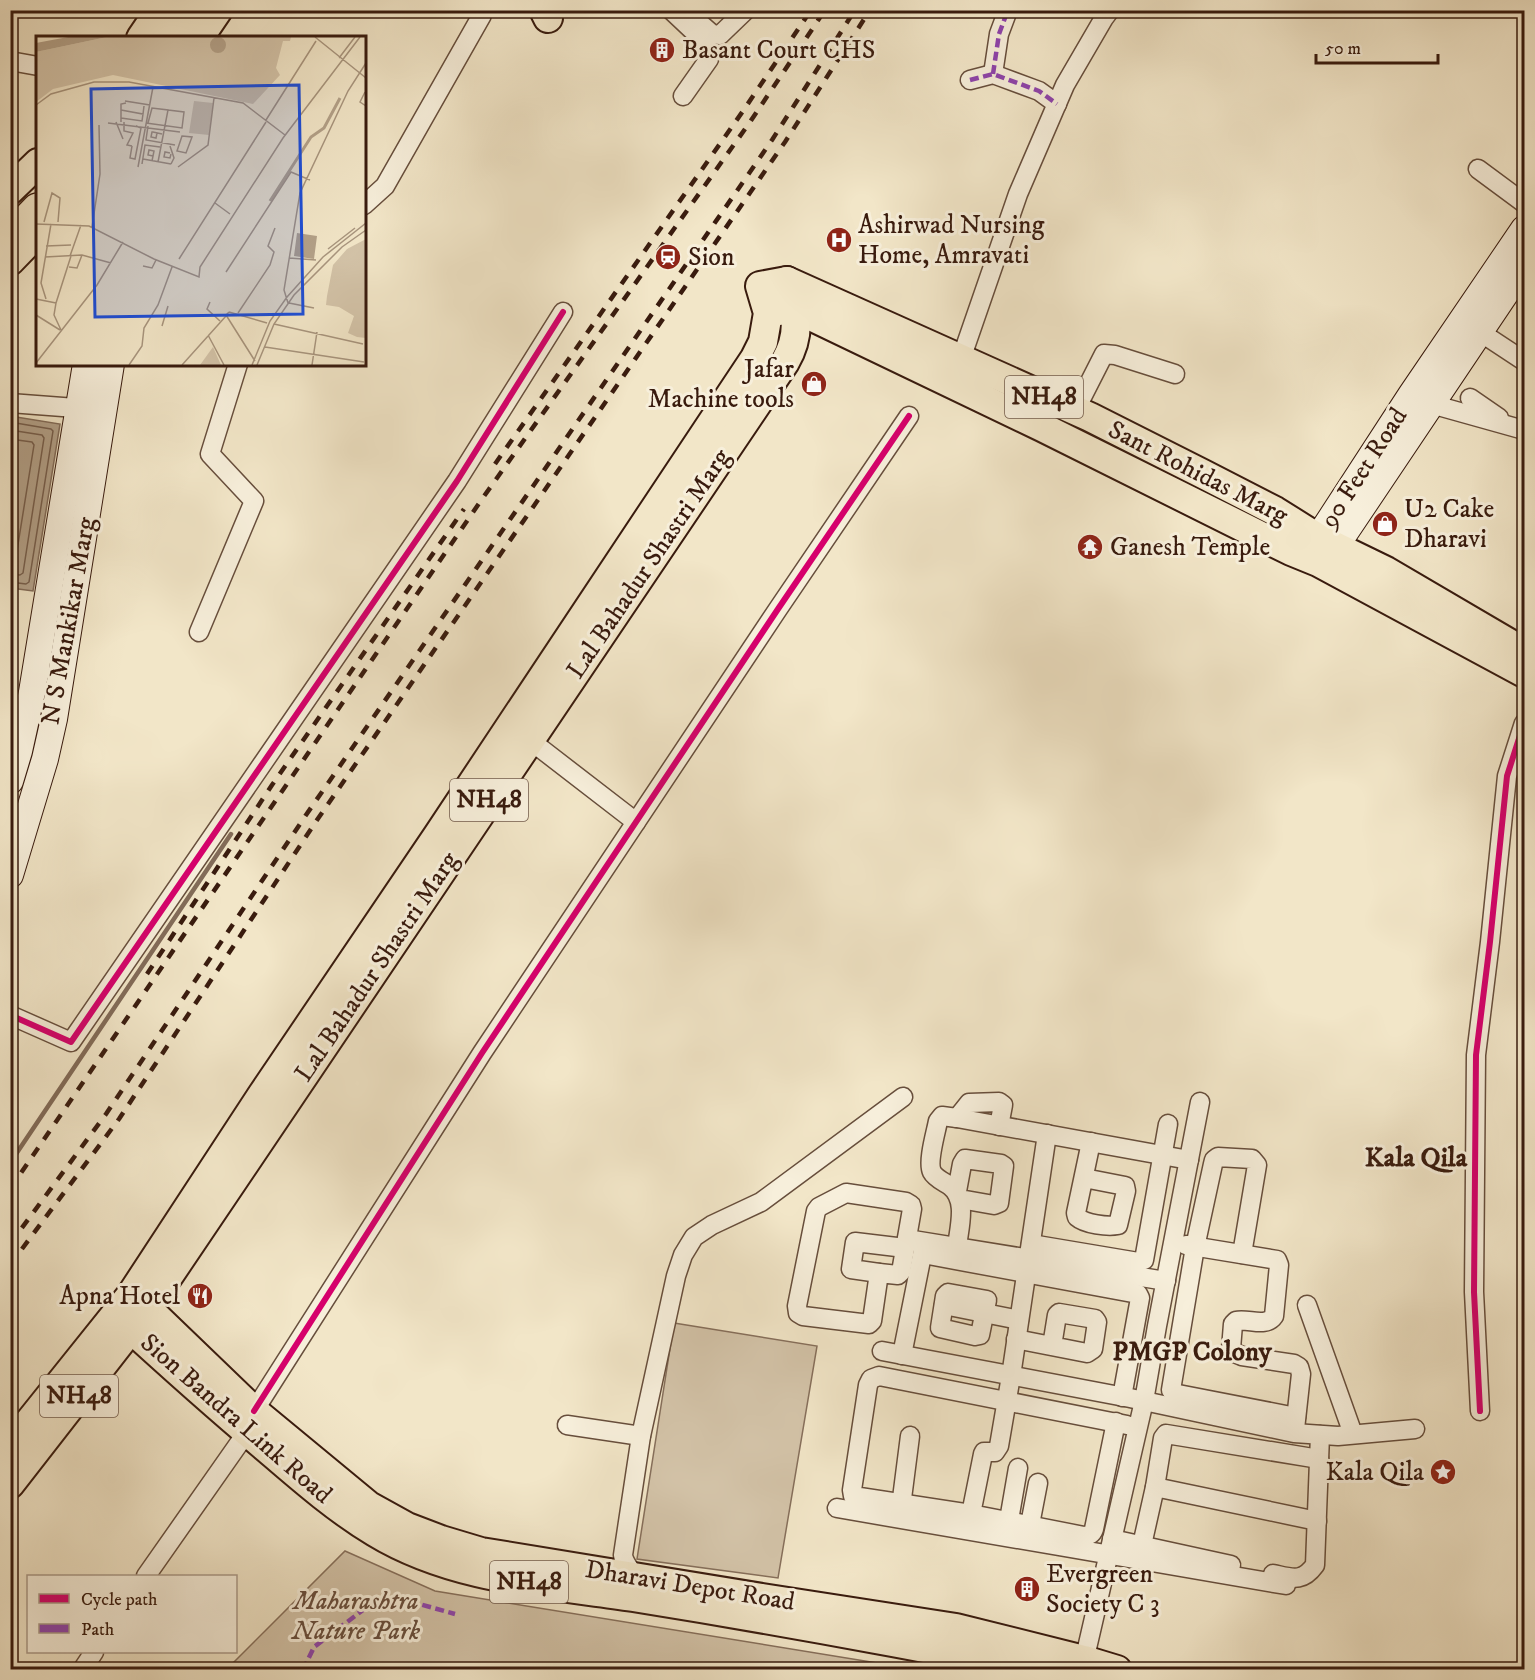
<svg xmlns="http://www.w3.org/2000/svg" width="1535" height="1680" font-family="'IM FELL DW Pica',serif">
<rect width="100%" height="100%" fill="#f2e6c8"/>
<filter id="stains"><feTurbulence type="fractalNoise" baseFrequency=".00333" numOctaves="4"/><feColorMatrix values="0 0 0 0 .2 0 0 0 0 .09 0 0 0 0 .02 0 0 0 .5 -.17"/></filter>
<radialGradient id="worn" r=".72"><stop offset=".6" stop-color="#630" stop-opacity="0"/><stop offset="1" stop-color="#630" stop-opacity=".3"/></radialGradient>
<g fill="#d3c3a8" stroke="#866f5b" stroke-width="1.5">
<path d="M674 1323 817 1346 778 1578 637 1559Z"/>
<path d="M345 1551 435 1591 914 1669H227Z"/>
</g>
<path fill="#b3a189" stroke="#826b58" stroke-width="1.5" d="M10 416 60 424 33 591 11 588Z"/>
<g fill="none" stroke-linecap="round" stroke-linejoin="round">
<g stroke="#765e4c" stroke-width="1.5">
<path d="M10 422 51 429 53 431 29 582 26 584 10 582"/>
<path d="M10 430 42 435 44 438 23 573 20 575 10 574"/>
<path d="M10 439 32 442 34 445 15 563 10 565"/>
</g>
<path stroke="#826b58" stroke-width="4.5" d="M10 1163 231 834"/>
<g stroke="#674e3c" stroke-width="21">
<g id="street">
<path d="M671 10 706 43 708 51 709 59 683 96"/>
<path d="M696 20 712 34 720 35 746 10"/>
<path d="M10 61 38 66"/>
<path d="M993 74 999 34 1008 10"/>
<path d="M970 80 993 74 1039 91 1057 104"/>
<path d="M1478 169 1524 203"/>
<path d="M364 205 385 186 482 15"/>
<path d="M1480 332 1524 361"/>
<path d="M961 359 1018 194 1065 85 1104 18 1110 10"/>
<path d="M1470 398 1499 418"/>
<path d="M1423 400 1431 404 1524 430"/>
<path d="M10 403 89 409"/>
<path d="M1075 411 1104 354 1115 355 1175 374"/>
<path d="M199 632 254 501 210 454 238 364"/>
<path d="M531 741 636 822"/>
<path d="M10 1015 71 1042 457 481 563 312"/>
<path d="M957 1118 969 1103 999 1102 1003 1105 999 1126"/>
<path d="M1047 1134 1011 1376 999 1446 995 1452H984L983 1454 971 1514 1084 1536C1089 1535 1092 1535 1094 1529L1116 1422"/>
<path d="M1084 1178 1125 1186 1126 1191 1118 1225C1107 1227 1085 1224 1077 1217L1076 1213 1091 1142"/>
<path d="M957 1191 962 1164 965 1159 1001 1164 1004 1166 999 1203 994 1205 960 1199"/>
<path d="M846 1193 906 1202 911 1205 912 1209 901 1272 898 1275 879 1273 872 1321 869 1324 803 1316 798 1313 797 1306 816 1211 819 1207Z"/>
<path d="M907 1239 1166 1281"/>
<path d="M1031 1244 1138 1262 1144 1260 1168 1124"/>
<path d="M1186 1245 1277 1260 1279 1265 1274 1316C1266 1328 1248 1318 1236 1321L1233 1324 1231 1349 1235 1353 1242 1356 1294 1364 1299 1367 1301 1374 1295 1429"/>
<path d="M957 1247C959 1227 968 1200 950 1186 944 1182 935 1178 932 1172 927 1162 936 1132 938 1121L942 1116 957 1118 1189 1160"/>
<path d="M923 1254 1138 1294 1140 1298 1122 1397"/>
<path d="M1242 1254 1257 1165 1252 1159 1218 1157 1214 1160 1213 1164 1195 1247 1171 1390 1173 1393 1296 1417"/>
<path d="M879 1273 851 1269 855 1242 905 1248"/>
<path d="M948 1293 987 1300 980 1335 975 1336 940 1328 945 1296Z"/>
<path d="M944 1305 1019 1320"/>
<path d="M1307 1305 1353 1434"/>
<path d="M1016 1339 1087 1353 1093 1349 1097 1322 1095 1319 1059 1313 1057 1315 1052 1346"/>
<path d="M882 1351 1130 1398 1294 1433 1338 1436 1415 1429"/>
<path d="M902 1355 924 1245"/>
<path d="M254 1411 482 1053 778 609 909 416"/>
<path d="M1480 1411 1474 1292 1476 1055 1490 942 1507 776 1524 723"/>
<path d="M567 1425 641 1436"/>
<path d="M1155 1487 1163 1438 1166 1434 1319 1459"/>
<path d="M837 1508C987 1533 1136 1560 1286 1585"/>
<path d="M900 1514 910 1436"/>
<path d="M971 1514 853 1496 852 1490 868 1385 871 1379 879 1376 1127 1425"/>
<path d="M1009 1520 1018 1468"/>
<path d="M1028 1535 1038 1483"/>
<path d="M1112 1539 1231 1565"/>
<path d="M1142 1545 1155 1487 1317 1521"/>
<path d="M1273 1574C1292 1578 1302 1583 1315 1565L1320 1435"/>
<path d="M146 1576 247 1432"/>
<path d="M634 1581C634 1571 624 1565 623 1555L641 1436 676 1276 683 1255 694 1237 712 1225 761 1202 903 1097"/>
<path d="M82 1670 94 1652"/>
<path d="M1082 1670 1144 1401 1157 1326 1200 1102"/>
</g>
</g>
<g stroke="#391b0e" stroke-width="28">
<g id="secondary">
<path d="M1318 559V538L1411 395 1524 229"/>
<path d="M1321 559 1336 546 1524 266"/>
<path d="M10 781 19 751 32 692 86 364"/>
<path d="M10 875 45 759 54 719 111 364"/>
</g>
</g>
<g stroke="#391b0e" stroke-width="32">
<g id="primary">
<path d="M544 10 548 18"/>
<path d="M141 38 160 10"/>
<path d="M199 38 218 10"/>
<path d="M10 190 38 163"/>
<path d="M10 261 38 232"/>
<path d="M778 311 796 309 1042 427 1291 551 1318 562 1524 673"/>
<path d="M134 1297 147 1308 254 1411 369 1506 407 1527 441 1540 481 1552 762 1598 956 1628 1084 1660 1117 1670"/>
<path d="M117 1316C165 1360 214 1404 264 1446 299 1476 335 1508 375 1532 452 1579 546 1584 633 1597 714 1610 795 1624 876 1639 926 1648 975 1657 1024 1670"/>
<path d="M10 1446 131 1295 262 1095 438 835 755 358 763 342 768 313 760 286 787 281 1090 417 1203 474 1275 511 1318 538 1386 571 1524 652"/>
<path d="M10 1484 147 1308 785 362C802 333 796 311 787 281"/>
</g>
</g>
<g stroke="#391b0e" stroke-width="36">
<g id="highway">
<path d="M169 38 188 10"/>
<path d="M10 239 38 210"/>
</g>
</g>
<use href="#street" stroke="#f7efdb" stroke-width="18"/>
<use href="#secondary" stroke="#f7efdb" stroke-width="26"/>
<use href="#primary" stroke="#f2e6c8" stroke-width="28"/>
<use href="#highway" stroke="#f2e6c8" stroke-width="33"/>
<g stroke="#391b0e" stroke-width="4.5" stroke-dasharray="10 10" stroke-linecap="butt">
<path d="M495 464 743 111 811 10"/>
<path d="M147 974 272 785 464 509"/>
<path d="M10 1189 482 499 750 122 825 10"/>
<path d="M10 1244 106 1114 306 815 772 140 855 10"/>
<path d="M10 1265 119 1119 317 820 785 142 870 10"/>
</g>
<g stroke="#8e44ad" stroke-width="4.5" stroke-dasharray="9 4.5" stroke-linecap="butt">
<path d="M993 74 999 34 1008 10"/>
<path d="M970 80 993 74 1039 91 1057 104"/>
<path d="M303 1670 314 1647 367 1607 405 1600 455 1614"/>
</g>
<g stroke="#f7efdb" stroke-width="10">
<g id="cycleway">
<path d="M10 1015 71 1042 457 481 563 312"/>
<path d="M254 1411 482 1053 778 609 909 416"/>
<path d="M1480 1411 1474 1292 1476 1055 1490 942 1507 776 1524 723"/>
</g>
</g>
<use href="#cycleway" stroke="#d6006c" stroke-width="6"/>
</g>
<defs>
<g id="building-disc" transform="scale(1.35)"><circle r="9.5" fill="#8f2418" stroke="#f7efdb"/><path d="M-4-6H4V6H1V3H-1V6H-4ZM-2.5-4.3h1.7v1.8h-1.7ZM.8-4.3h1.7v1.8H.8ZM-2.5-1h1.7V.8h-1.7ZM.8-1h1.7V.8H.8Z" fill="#fff"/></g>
<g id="hospital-disc" transform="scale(1.35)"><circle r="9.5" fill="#8f2418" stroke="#f7efdb"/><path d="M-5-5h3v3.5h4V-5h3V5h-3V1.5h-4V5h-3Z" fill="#fff"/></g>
<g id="station-disc" transform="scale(1.35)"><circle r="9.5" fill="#8f2418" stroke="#f7efdb"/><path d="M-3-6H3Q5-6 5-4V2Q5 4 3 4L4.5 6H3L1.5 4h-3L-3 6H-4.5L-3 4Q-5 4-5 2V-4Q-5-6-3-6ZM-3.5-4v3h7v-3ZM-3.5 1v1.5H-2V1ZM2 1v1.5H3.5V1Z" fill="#fff"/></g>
<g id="shop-disc" transform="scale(1.35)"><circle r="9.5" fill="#8f2418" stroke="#f7efdb"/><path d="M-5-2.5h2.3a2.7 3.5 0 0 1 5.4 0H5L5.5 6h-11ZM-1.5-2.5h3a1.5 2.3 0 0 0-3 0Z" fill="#fff"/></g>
<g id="temple-disc" transform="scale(1.35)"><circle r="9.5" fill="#8f2418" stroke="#f7efdb"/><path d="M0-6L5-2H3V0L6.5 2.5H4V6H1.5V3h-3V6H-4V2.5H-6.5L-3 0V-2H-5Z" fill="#fff"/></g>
<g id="restaurant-disc" transform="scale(1.35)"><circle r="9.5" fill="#8f2418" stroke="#f7efdb"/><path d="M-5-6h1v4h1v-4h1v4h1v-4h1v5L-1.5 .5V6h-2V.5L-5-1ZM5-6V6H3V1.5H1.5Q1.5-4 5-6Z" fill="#fff"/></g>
<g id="sight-disc" transform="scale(1.35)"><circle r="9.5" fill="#8f2418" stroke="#f7efdb"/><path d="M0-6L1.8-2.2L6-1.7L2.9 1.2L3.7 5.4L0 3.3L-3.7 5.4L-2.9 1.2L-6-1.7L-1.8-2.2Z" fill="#fff"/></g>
</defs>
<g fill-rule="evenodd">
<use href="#building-disc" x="662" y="50"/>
<use href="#hospital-disc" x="839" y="240"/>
<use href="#station-disc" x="668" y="257"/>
<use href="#shop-disc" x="814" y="384"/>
<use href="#shop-disc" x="1385" y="524"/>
<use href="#temple-disc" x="1090" y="547"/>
<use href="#restaurant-disc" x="200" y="1296"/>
<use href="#sight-disc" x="1443" y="1472"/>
<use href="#building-disc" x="1027" y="1589"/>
</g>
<g text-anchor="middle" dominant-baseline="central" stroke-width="6" stroke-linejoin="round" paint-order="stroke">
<g fill="#f7efdb" stroke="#725b4c" stroke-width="1.5">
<rect x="1005" y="376" width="78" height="42" rx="4.5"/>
<rect x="450" y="779" width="78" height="42" rx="4.5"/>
<rect x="40" y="1375" width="78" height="42" rx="4.5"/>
<rect x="490" y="1561" width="78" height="42" rx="4.5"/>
</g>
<g font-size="24" font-weight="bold" fill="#391b0e">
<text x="1044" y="397">NH48</text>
<text x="489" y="800">NH48</text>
<text x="79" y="1396">NH48</text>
<text x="529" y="1582">NH48</text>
</g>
<g font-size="26" fill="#391b0e" stroke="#f7efdb" text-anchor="start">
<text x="682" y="50">Basant Court CHS</text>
<text x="858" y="225">Ashirwad Nursing<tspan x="858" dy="30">Home, Amravati</tspan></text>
<text x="688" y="257">Sion</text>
<text x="794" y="369" text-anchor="end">Jafar<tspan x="794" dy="30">Machine tools</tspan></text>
<text x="1404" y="509">U2 Cake<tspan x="1404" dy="30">Dharavi</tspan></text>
<text x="1110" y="547">Ganesh Temple</text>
<text x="180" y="1296" text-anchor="end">Apna Hotel</text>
<text x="1424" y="1472" text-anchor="end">Kala Qila</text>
<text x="1046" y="1574">Evergreen<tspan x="1046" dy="30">Society C 3</tspan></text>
</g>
<g font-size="26" fill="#391b0e" stroke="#f7efdb">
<text transform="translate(1364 468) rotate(-57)">90 Feet Road</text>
<text transform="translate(1198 473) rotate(27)">Sant Rohidas Marg</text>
<text transform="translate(649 564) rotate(-56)">Lal Bahadur Shastri Marg</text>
<text transform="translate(69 621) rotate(-80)">N S Mankikar Marg</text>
<text transform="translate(377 967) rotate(-56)">Lal Bahadur Shastri Marg</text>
<text transform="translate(236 1419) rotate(41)">Sion Bandra Link Road</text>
<text transform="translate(690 1586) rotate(9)">Dharavi Depot Road</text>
</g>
<g font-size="26" font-style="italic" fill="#674d3c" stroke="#f7efdb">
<text x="356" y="1601">Maharashtra<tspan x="356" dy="30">Nature Park</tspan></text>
</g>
<g font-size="27" font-weight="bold" fill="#391b0e" stroke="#f7efdb">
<text x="1416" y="1158">Kala Qila</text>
<text x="1192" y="1352">PMGP Colony</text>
</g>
</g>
<g transform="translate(36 36)">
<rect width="330" height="330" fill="#f2e6c8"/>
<path d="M71 1H255L254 5H247L240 32 244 39 217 68 77 39 17 53 0 66V16ZM158 65 177 67 173 99 153 97ZM330 203V302L321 301 312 297 318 280 303 271 290 269 291 260 297 229 311 213ZM177 311 185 329H164Z" fill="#d3c3a8"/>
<path d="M174 9a8 8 0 1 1 16 0a8 8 0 1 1-16 0ZM32 1H71L0 16V7ZM261 197 281 200 278 223 258 220Z" fill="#b3a189"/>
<path fill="none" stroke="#b3a189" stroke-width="3" d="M234 165 275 101 288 92 304 62"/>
<path fill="none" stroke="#a8957e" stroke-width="1.5" d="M279 1 330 42M303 22 319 1M329 56 324 66 330 70M89 65 114 69M0 69 15 58 58 46H93L207 67 249 99M85 74 107 78 108 70M85 82 106 85 107 78M230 84 280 5M80 86 87 103M85 86V68L90 67M88 86V95L97 97 91 109 96 110M72 87 144 96M110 87 146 92 148 76 132 74M112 87 116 72 132 74 122 126M112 90 110 104 139 109M121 97 120 102 115 101 116 96H117L126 98M146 100 156 101 150 117 141 115ZM96 110 94 122 99 123 105 92 100 90M134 110 138 122 135 128M134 117 129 116 128 121 134 122 135 118M107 123 135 128M116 125 118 115 113 114 112 119 117 120M106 128 109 109 124 111M102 131 117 51M142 131 172 109 178 62M179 167 194 178M8 186 16 157 24 162 22 186M0 188 53 190 118 223 163 241 164 231 247 102 324 1M56 191 64 138 63 89M10 210 35 209M292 213 319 192M34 220 45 189M9 221 46 219 75 227M253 222 280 224M143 223 230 86M107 230 116 232 120 224M33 231 41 232 46 219M190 236 255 136 274 144M0 263 20 267M10 263 5 247 15 188M174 266 171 273 184 285M252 267 248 254 264 157 312 55 330 27M253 267 278 272M193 276 190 279 219 325M193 276 231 287M202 277 234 229 238 216 232 210 239 192M0 279 24 294M238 288 327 308M126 290 132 270M25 294 18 279 20 267 35 220M172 299 188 329M229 311 328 326M0 327 61 249 87 206M93 329 106 310 108 292 122 269 136 231M146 329 190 280M216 329 234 285 251 261 287 221 330 187M221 329 238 288 258 259 306 211 330 194M276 329 281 296"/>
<path fill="#1d4ed8" fill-opacity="0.15" stroke="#1d4ed8" stroke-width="3" d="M263 49 267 278 59 281 55 53Z"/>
<rect width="330" height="330" fill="none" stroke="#391b0e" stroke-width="3"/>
</g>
<rect width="1535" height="1680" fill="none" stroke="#f2e6c8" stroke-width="36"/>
<rect x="12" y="12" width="1511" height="1656" fill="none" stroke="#391b0e" stroke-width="3"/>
<rect x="18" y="18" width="1499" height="1644" fill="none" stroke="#391b0e" stroke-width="1.5"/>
<rect x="27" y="1575" width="210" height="78" fill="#f7efdb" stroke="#ab9a89" stroke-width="1.5"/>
<rect x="39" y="1594" width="30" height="9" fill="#d6006c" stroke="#ab9a89" stroke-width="1.5"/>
<text x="81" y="1605" font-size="18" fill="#391b0e">Cycle path</text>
<rect x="39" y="1624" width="30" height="9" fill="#8e44ad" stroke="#ab9a89" stroke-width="1.5"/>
<text x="81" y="1635" font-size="18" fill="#391b0e">Path</text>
<path d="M1316 54v9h122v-9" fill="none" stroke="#391b0e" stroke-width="3"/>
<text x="1325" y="54" font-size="18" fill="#391b0e" stroke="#f7efdb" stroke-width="4.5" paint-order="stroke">50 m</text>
<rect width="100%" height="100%" filter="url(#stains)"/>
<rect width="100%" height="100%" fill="url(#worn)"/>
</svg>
